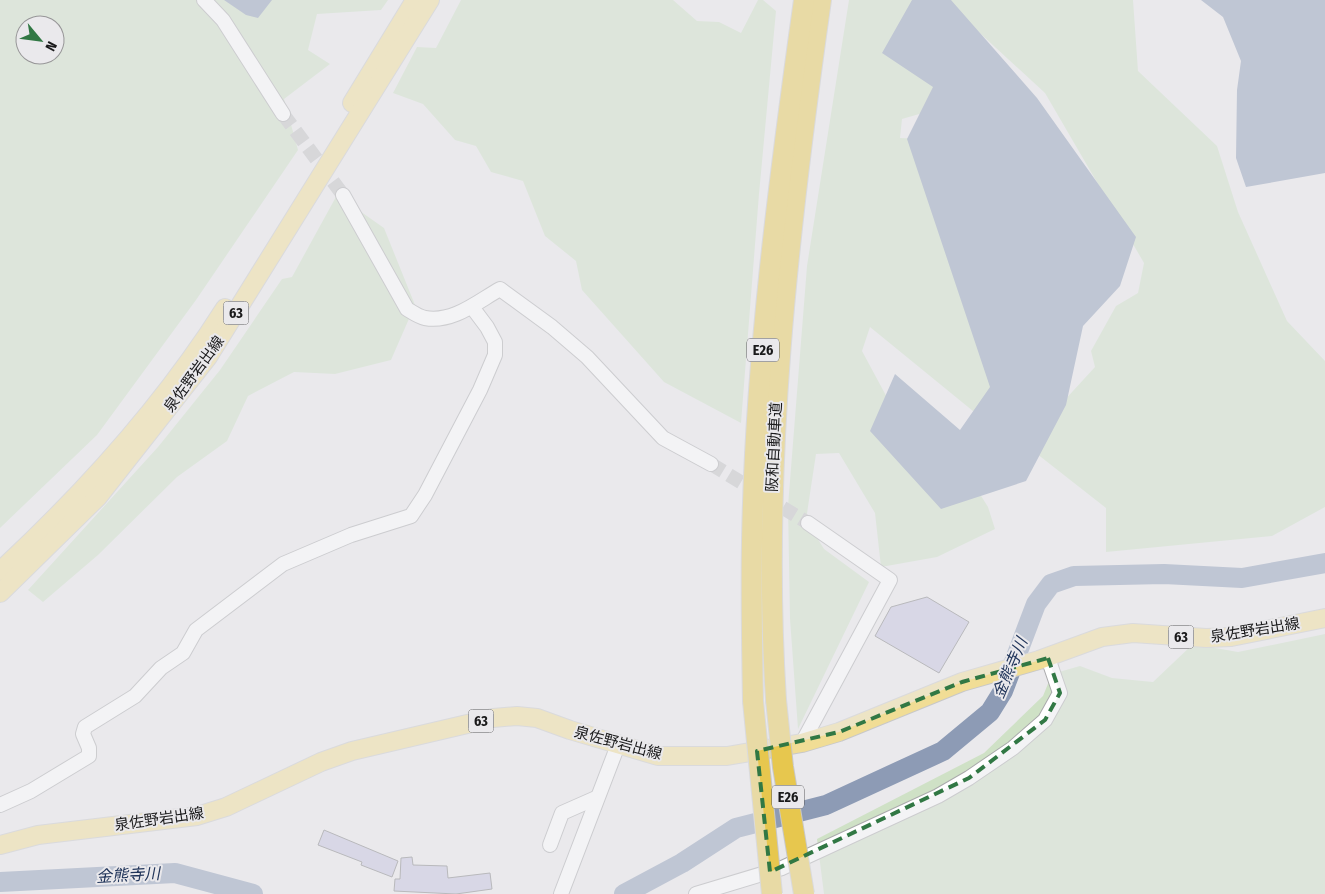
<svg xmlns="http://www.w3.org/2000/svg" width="1325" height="894" font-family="'Fira Sans Condensed','Noto Sans JP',sans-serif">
<rect width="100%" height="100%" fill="#eae9ec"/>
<g fill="#cfe1c6" fill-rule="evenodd">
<path d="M0 0H388L381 10 317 14 308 50 330 64 284 99 298 150 196 300 97 435 0 528ZM25 25H55V55H25Z"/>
<path d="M461 0H673L697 21 719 22 741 33 758 0H763L776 11 759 194 741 423 664 382 582 290 576 261 545 236 523 181 491 172 476 146 455 140 423 104 393 93 417 47 436 48Z"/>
<path d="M849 0H915L945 77 947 106 902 119 900 138 946 140 1000 231 995 429 870 327 862 351 897 416 968 475 988 507 995 529 937 557 881 567 875 513 839 453 816 454 806 520 824 549 869 582 798 729 790 619 788 506 807 266Z"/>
<path d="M944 0H1133L1138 71 1217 146 1238 212 1287 321 1325 361V507L1272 536 1106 552V508L1032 450 1061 404 1095 367 1091 351 1116 306 1138 293 1144 263 1045 93Z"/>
<path d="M337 195 384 228 415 305 391 360 335 374 294 372 248 396 227 441 177 477 98 555 43 602 28 590 158 447 220 370 282 279 292 277Z"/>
<path d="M1325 634V894H824L817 839 984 753 1043 696 1052 674 1080 666 1112 678 1153 682 1193 644 1238 652Z"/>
</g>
<g fill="#8d9bb5">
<path d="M224 0H272L258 18 246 15Z"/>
<path d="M912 0H951L1037 98 1136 237 1120 286 1083 326 1066 405 1026 481 941 509 870 431 895 374 960 430 990 387 907 139 933 87 882 53Z"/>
<path d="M1201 0H1325V173L1246 187 1236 158 1237 90 1241 61 1223 17Z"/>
</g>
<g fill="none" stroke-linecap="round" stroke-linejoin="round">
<g stroke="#8d9bb5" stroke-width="20">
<path d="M0 882 175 873 253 894"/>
<path d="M624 894 682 863 736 828 826 805 943 751 990 712 1003 691 1036 604 1051 584 1074 576 1164 574 1242 578 1325 563"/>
</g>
</g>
<g fill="#c3c1de" stroke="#7e7e80">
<path d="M927 597 969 622 939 673 875 636 891 607Z"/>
<path d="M324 830 398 861 392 877 361 865 362 862 318 845Z"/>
<path d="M412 857 413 865 447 866 448 878 490 873 492 889 456 894 394 891 395 879H400L401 858Z"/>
</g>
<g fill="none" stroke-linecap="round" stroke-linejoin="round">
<g stroke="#c0c0c2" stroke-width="14" stroke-dasharray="14 7" stroke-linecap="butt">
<path d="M283 114 343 195"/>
<path d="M711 464 808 523"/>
</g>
<g stroke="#aaaaac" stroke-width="16">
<g id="minor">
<path d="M204 0 223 20 283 114"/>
<path d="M343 195 407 309C412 312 419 317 425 318 453 323 477 302 500 289L552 327 587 357 663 438 711 464"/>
<path d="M802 743 890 580 808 523"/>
<path d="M0 805 31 791 89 756V748L83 734 85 727 135 696 161 668 183 653 196 630 283 564 351 535 411 516 425 495 480 390 495 355V342L487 327 472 307"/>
<path d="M550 845 562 813 596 798"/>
<path d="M561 894 618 745"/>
<path d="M696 894 782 868 938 796 969 778 1013 748 1045 720 1060 693 1048 658"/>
</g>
</g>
<g stroke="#c8c8c8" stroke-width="20">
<g id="major">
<path d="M352 103 415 0"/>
<path d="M0 571C85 492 163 406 225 308"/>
<path d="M0 593 98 497 208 357 430 0"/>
<path d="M0 845 38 835 197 816 226 807 321 762 352 751 493 718 517 716 537 718 570 730 658 756H727L802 743 839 732 962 682 1039 660 1102 637 1133 633 1206 638 1231 637 1325 618"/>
</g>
</g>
<g stroke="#c8c8c8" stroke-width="22">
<g id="highway">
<path d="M776 700C761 466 788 232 821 0"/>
<path d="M753 701C752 648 751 595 752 542 755 361 779 179 804 0"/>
</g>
</g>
<use href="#minor" stroke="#fff" stroke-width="14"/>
<use href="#major" stroke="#f1dd95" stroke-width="18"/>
<use href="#highway" stroke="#e7c74e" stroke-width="20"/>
<g stroke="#c8c8c8" stroke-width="22" stroke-linecap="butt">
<g id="highway-bridge">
<path d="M776 700 783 767 804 894"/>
<path d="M753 701 772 894"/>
</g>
</g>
<use href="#highway-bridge" stroke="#e7c74e" stroke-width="20"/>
</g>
<path d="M0 0H1325V894H0ZM1048 658 1060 693 1045 720 969 778 770 872 757 751 839 732 962 682Z" fill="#eae9ec" fill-opacity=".55" fill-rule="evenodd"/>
<path fill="none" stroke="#317844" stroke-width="4" stroke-dasharray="10 6" stroke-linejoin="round" d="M1048 658 1060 693 1045 720 969 778 770 872 757 751 839 732 962 682Z"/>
<g text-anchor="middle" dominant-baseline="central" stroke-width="4" stroke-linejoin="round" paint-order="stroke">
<g fill="#eae9ec" stroke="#58585a" stroke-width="1">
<rect x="223.5" y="301.5" width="25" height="23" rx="4"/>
<rect x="747" y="338.5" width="32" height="23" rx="4"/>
<rect x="1168.5" y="625.5" width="25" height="23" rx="4"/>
<rect x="468.5" y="709.5" width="25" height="23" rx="4"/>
<rect x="772" y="785.5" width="32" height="23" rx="4"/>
</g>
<g font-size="14" font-weight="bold" fill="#1a1a1b">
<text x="236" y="313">63</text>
<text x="763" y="350">E26</text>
<text x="1181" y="637">63</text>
<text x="481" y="721">63</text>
<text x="788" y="797">E26</text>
</g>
<g font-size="15" fill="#1a1a1b" stroke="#eae9ec">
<text transform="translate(194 374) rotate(-54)">泉佐野岩出線</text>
<text transform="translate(774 447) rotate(-87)">阪和自動車道</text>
<text transform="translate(1255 630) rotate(-9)">泉佐野岩出線</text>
<text transform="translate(618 743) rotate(15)">泉佐野岩出線</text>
<text transform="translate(159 819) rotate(-8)">泉佐野岩出線</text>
</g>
<g font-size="16" font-style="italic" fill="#21355a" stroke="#eae9ec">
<text transform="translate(1010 668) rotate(-67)">金熊寺川</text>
<text transform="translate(128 875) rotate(-3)">金熊寺川</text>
</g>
</g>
<g transform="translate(40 40) rotate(119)"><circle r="24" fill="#eae9ec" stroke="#979698"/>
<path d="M0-4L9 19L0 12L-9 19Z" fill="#317844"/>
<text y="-8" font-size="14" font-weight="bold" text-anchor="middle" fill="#1a1a1b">N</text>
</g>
</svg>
